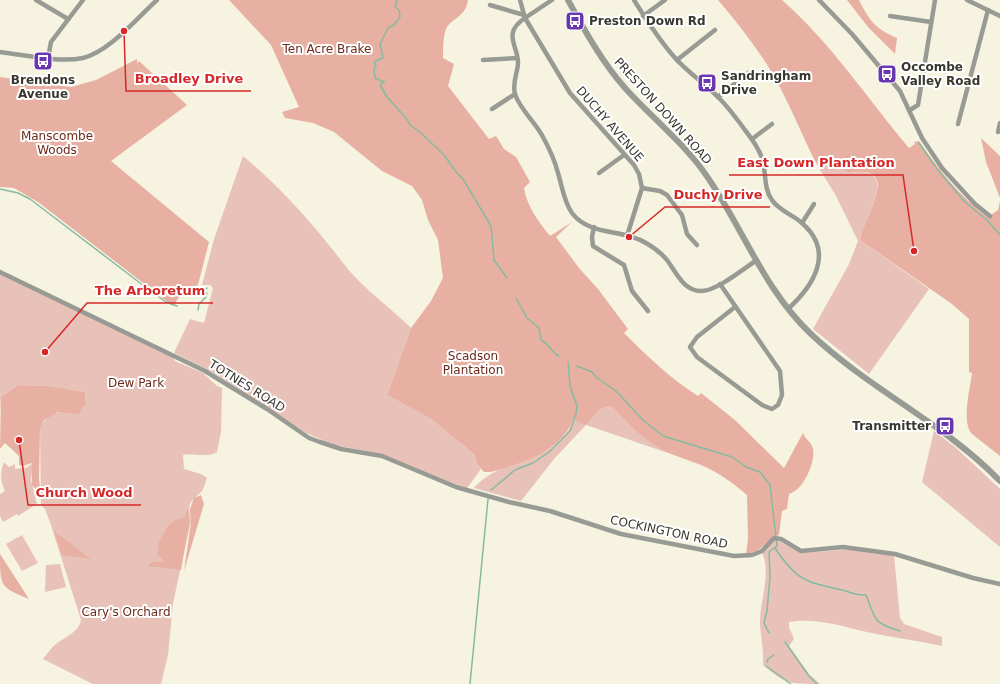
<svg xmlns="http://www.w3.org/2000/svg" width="1000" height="684" font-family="'DejaVu Sans',sans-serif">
<rect width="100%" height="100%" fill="#f7f3e1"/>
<g fill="#e8c2b8">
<path d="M243 156C273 181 300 209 324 239 335 252 344 265 355 277 372 295 393 310 411 328L387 395 431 419 475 455 477 464 481 469 467 488 451 483 376 453 334 445 306 433 212 372 174 353 190 319 204 323 213 288 210 285H202L214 239Z"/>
<path d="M829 158 848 173C904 164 863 216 860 240L929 289 869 374 813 329 849 264 858 241 836 196 816 163Z"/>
<path d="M0 272 175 356 174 359 175 361 203 373 217 386 222 388 221 432 217 452C208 458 194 453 183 455L184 469 201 474 207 478C205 483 204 490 200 493 188 504 188 504 191 521L173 603 168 655 161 684H93L43 659C47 654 51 648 56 644 65 637 79 632 81 620L50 522 45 509 41 505 40 429C49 409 60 412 80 412L86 404 85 392 49 386 18 385 1 397 0 412Z"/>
<path d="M611 406C629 426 648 441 671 454L586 425 554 459 521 501 474 488C505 453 553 470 575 417L586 425 600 409Z"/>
<path d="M934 431 955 447 1000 489V547L922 482Z"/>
<path d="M4 462 9 467 15 464V469L26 468 33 463 31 480 37 504 18 516 17 514 3 522 0 516V494L5 491C0 481 0 473 4 462Z"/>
<path d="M22 535 38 563 22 571 6 544Z"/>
<path d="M774 540 779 541 801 553 853 549 894 555 900 618 904 624 942 637V646C915 640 888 637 862 631 836 625 817 618 789 622V627L794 639 789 646 809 674 820 684C791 684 785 684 763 665 764 651 761 639 760 625 759 601 772 575 762 552Z"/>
<path d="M60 564 66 587 45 592 46 565Z"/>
</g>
<g fill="#e8b0a2">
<path d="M229 0H468C466 16 453 18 447 27 443 34 443 49 443 58L454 64 448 86 489 139 496 136 504 149 516 157 530 182 524 188C527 207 539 222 550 236L572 222 556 237 579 268 598 289 628 329 624 333C647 356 671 379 698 396L701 393 735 420 784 468 803 433C805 439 810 441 812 446 818 459 803 491 789 494L787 509 782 511 779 535C765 540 763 552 746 554L748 539 747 495C733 483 718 472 701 465 691 461 681 458 671 454 648 444 629 425 611 406L600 409 586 425 578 422 574 418C559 454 526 461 491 472H484L477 464 475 455 431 419 387 395 411 328 431 301 443 278 438 240 428 220 422 200 412 186 382 171 334 132 313 123 285 118 282 112 299 107 271 45Z"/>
<path d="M718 0H782C831 43 867 98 909 148L915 144 914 142 919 141C939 170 960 197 988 217L998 210 1000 201V456L972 434C961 422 970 390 972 373L969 372V319L952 304 860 240C863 216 905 163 848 173L829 158 816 163C800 131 787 97 768 66 753 43 736 21 718 0Z"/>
<path d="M847 0H859C870 22 875 28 897 38L895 54 868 27Z"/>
<path d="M137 59V63L139 61 187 105 111 161 209 242 198 285 182 293 173 306 38 202 14 188 0 187V77L71 87 96 80Z"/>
<path d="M981 138 1000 156V198L986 162Z"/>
<path d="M18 385 49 386 85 392 86 404 79 414 58 412 44 420 40 429 39 479 41 495 32 485V463L23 466 19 465V456L5 443 0 449 1 397Z"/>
<path d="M201 495 204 504 184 571 191 523 190 509 194 498Z"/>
<path d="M188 508 189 522 181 570 148 566 152 562H165L157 554 159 542 168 526 175 520 184 518Z"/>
<path d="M54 531 91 559 62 555Z"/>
<path d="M0 554 29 599C0 587 0 587 0 554Z"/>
</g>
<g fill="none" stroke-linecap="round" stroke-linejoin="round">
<g stroke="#86bba0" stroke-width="1.5">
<path d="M384 82 380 85 387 97 406 118 410 125 420 132 444 155 457 173 463 179 491 226 494 260 507 278"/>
<path d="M384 82 375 78 374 69 376 65 374 62 383 58 380 44 388 28 394 25 400 17 399 10 395 7 397 0"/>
<path d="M919 143 935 166"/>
<path d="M936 168 965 202 988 221 1000 235"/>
<path d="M0 189 18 193 30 199 148 289 166 302 177 306"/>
<path d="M207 294 205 290 207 288"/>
<path d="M516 298 527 318 539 328 541 340C549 344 551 352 559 356"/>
<path d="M198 310 199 304 206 297"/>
<path d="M577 366 592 372 597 378 616 391 643 420 663 436 732 457 746 467 760 472 770 485 777 546 769 552 770 577 767 611 764 623 769 633"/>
<path d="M491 490 515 470 533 463 549 452 570 431 576 414 577 406 570 386 568 362"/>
<path d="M775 548C796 580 805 582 842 590 851 592 856 596 866 595 876 620 873 623 900 631"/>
<path d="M785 642 809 676 817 684"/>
<path d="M767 662 768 659 774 655"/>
<path d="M766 666 791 684"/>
<path d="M470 684 488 499"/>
</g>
<g stroke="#979b94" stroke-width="4.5">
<path d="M36 0 68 19"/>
<path d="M520 0 525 18C501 34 519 46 518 64 517 75 512 83 515 94 519 108 536 123 543 137 549 148 555 161 558 173 562 186 564 202 572 213 589 236 624 229 646 243 653 247 662 254 667 260 676 272 684 292 702 291 718 290 743 269 757 260"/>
<path d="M552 0 525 18 570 93 634 165 639 174 642 188 627 236"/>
<path d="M634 0C647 21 659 40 676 59 689 73 705 84 719 98 728 107 737 119 745 130 752 139 761 151 763 162 766 175 764 189 772 200 779 211 794 215 803 224 835 253 813 286 788 309"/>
<path d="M819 0 852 34 900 91 922 138 942 168 975 204 990 216"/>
<path d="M967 0 1000 16"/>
<path d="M490 5 524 15"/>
<path d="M643 16 665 0"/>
<path d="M890 16 931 22"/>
<path d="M0 52C24 55 59 63 83 58 109 52 137 18 157 0"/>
<path d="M48 58 51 42 83 0"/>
<path d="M483 60 517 58"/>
<path d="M677 60 715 30"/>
<path d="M718 97 748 73"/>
<path d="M492 109 515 94"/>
<path d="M910 110 918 105 935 0"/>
<path d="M958 124 988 10"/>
<path d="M998 132 1000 123"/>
<path d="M752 139 772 124"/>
<path d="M599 173 624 155"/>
<path d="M642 188 660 191 667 195 682 215 687 234 697 245"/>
<path d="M802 223 814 204"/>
<path d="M594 227 592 237 593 246 624 265 632 291 648 311"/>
<path d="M0 272 205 371 267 409 309 438 320 442 341 449 382 456 456 487 509 502 550 511 621 534 734 556 752 555 762 551 774 538 781 539 801 551 843 547 895 554 973 578 1000 584"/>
<path d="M720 284 780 371 782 395 778 405 772 409 762 405 697 357 690 347 697 337 735 307"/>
</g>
<path stroke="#979b94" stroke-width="6" d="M568 0C585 31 602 62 625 88 652 118 683 142 706 175 742 226 764 290 811 334 869 389 944 423 1000 481"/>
</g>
<defs>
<g id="bus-square" transform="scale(1)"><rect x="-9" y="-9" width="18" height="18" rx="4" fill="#6938b0" stroke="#fff"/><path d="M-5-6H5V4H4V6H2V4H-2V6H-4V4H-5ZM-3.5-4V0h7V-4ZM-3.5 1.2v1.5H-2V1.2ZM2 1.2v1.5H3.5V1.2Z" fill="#fff"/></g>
</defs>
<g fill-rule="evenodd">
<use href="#bus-square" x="575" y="21"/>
<use href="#bus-square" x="43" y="61"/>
<use href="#bus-square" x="887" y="74"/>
<use href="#bus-square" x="707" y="83"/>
<use href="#bus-square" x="945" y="426"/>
</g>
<g text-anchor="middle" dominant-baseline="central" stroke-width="4" stroke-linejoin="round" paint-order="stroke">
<g font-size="12" font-weight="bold" fill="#383730" stroke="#fff" text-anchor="start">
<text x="589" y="21">Preston Down Rd</text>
<text x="901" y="67">Occombe<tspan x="901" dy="14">Valley Road</tspan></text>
<text x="721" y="76">Sandringham<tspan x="721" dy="14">Drive</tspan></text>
<text x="43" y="80" text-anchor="middle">Brendons<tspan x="43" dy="14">Avenue</tspan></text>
<text x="931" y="426" text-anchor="end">Transmitter</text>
</g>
<g font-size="12" fill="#6c2a1b" stroke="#fff">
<text x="327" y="49">Ten Acre Brake</text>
<text x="57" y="136">Manscombe<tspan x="57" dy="14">Woods</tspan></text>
<text x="473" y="356">Scadson<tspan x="473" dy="14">Plantation</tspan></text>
<text x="136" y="383">Dew Park</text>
<text x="126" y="612">Cary's Orchard</text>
</g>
<g font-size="12" fill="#383730" stroke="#fff">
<text transform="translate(663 111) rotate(48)">PRESTON DOWN ROAD</text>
<text transform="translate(610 124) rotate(49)">DUCHY AVENUE</text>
<text transform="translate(247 386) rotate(32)">TOTNES ROAD</text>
<text transform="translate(669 532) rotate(12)">COCKINGTON ROAD</text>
</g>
</g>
<path fill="none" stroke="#d62828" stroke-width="1.5" d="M124 31L126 91H251M914 251L903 175H729M629 237L665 207H770M45 352L87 303H213M19 440L28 505H141"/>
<g fill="#d62828" stroke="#fff" stroke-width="1.5">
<circle cx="124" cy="31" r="4"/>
<circle cx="914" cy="251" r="4"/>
<circle cx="629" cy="237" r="4"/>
<circle cx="45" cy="352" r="4"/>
<circle cx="19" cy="440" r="4"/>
</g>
<g font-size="13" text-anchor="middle" font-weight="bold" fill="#d62828" stroke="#fff" stroke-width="4" stroke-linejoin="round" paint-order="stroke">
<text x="189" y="83">Broadley Drive</text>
<text x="816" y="167">East Down Plantation</text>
<text x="718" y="199">Duchy Drive</text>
<text x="150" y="295">The Arboretum</text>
<text x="84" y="497">Church Wood</text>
</g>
</svg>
